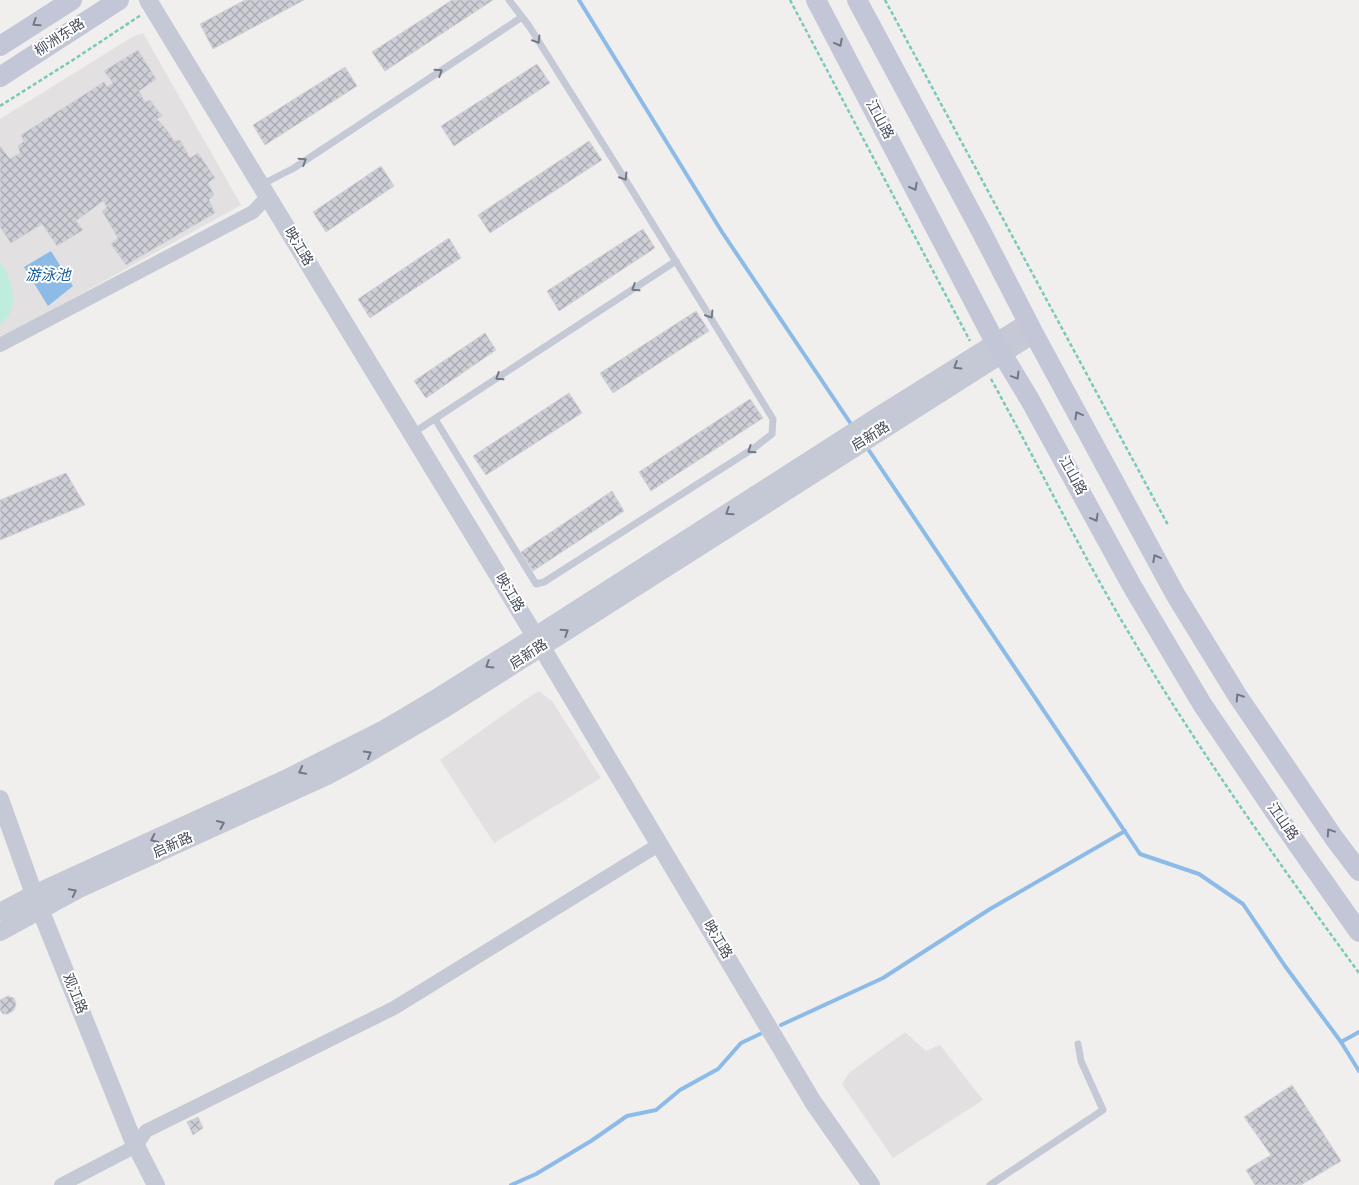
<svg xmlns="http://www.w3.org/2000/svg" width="1359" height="1185" font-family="Overpass,'Noto Sans SC',sans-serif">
<defs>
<pattern id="building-cross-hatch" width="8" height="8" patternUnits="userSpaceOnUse" patternTransform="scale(1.25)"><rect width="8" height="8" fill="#cecfd6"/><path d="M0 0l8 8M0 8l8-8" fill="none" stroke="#a9aab1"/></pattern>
</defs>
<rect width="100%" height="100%" fill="#f1efee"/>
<g fill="#e2e0e0">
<path d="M143 33 241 205 41 316 0 337V119L134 36Z"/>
<path d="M539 691 552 701 601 778 494 843 440 760 523 701Z"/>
<path d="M905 1032 926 1051 940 1045 983 1100 893 1158 842 1084 849 1073Z"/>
</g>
<path fill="#beecdd" d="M0 262C13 281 21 308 0 325Z"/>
<path fill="#8dbbe7" d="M51 251 73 286 48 306 24 267Z"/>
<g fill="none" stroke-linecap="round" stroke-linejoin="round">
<g stroke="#8dbbe7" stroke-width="4">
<path d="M579 0 722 232 853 427"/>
<path d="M866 446 1140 854 1199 874 1243 904 1285 966 1341 1042 1359 1071"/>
<path d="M781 1025 883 978 990 909 1125 831"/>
<path d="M1341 1042 1359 1032"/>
<path d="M511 1185 536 1174 591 1141 627 1116 656 1110 680 1090 718 1069 741 1043 760 1034"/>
</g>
</g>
<g fill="url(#building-cross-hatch)" stroke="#d2d2d9">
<path d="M245 0H304L213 49 200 24Z"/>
<path d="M452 0H493L385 71 372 52Z"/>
<path d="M138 50 156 79 139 91 145 102 150 100 162 116 157 119 167 130 174 141 180 140 190 158 198 153 215 178 208 183 214 195 209 200 215 213 126 265 111 244 118 238 102 211 107 207 103 201 76 221 83 230 57 246 42 224 11 243 0 227V146L10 159 20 153 18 146 24 141 21 135 104 82 107 87 113 83 104 71Z"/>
<path d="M537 64 550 83 454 146 441 126Z"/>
<path d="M345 67 357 86 265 145 253 125Z"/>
<path d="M589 141 602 160 490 233 478 215Z"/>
<path d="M381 166 394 186 326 232 313 212Z"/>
<path d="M643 229 655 248 559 311 547 291Z"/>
<path d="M449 238 461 258 370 318 358 299Z"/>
<path d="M696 311 709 331 613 393 600 373Z"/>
<path d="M485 333 496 350 426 398 414 381Z"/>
<path d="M569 393 582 413 486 475 473 456Z"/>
<path d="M750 399 763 418 651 491 639 472Z"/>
<path d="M66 473 85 505 0 540V500Z"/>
<path d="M612 491 624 511 533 571 521 552Z"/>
<path d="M8 996 14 998 16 1004 14 1010 8 1014H3L0 1010V1000Z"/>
<path d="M1292 1085 1341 1161 1301 1185H1255L1246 1170 1271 1155 1244 1117Z"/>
<path d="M198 1117 203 1128 193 1135 187 1122Z"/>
</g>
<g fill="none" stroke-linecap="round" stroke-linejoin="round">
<g stroke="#78c9b8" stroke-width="2.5" stroke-dasharray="4 2.5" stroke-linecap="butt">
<path d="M790 0 970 341"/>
<path d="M885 0 1168 525"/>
<path d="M0 106 76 58 141 15"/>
<path d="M991 379C1037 462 1078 547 1126 628 1197 748 1277 861 1359 973"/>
</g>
<g stroke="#c5c9d5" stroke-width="7">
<path d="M261 185 294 168 522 17"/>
<path d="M435 419 536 584 544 582 754 448 772 434 773 419 630 187 529 26 509 0"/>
<path d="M413 433 676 261"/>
<path d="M990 1185 1103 1110 1081 1061 1078 1044"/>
</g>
<g stroke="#c5c9d5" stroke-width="14">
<path d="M0 345 253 212 268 196"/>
<path d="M61 1185 136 1146 146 1131 394 1008 660 844"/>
</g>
<g stroke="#c5c9d5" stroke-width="18">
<path d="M148 0 535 636 813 1102 871 1185"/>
<path d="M0 799 34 894 132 1138 156 1185"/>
<path d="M0 912 34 894 285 779 384 729 433 700 535 636 878 416 1028 322"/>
<path d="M0 932 79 889 327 776 357 760 446 708 1034 334"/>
</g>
<g stroke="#c2c6d6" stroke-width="20">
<path d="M816 0 995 342 1030 400 1132 586 1202 704 1279 818 1359 932"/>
<path d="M857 0 981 231 1034 334 1175 594 1237 695 1334 838 1359 871"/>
<path d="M0 46 72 0"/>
<path d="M0 77 119 0"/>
</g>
</g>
<defs><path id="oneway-chevron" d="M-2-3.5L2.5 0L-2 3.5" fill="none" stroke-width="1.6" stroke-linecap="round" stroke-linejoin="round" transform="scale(1.25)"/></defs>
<g stroke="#727786">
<use href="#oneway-chevron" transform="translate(36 23) rotate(147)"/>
<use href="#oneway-chevron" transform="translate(839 43) rotate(62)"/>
<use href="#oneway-chevron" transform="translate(914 187) rotate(62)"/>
<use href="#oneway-chevron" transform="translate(1016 376) rotate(59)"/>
<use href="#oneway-chevron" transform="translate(1078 415) rotate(-119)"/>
<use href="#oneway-chevron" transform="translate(1095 518) rotate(61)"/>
<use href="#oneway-chevron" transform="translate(1156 558) rotate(-118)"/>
<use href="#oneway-chevron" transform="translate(1239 697) rotate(-123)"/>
<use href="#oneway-chevron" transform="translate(1330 832) rotate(-124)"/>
</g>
<g stroke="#737886">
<use href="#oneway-chevron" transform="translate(537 40) rotate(58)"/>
<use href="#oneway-chevron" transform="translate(439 72) rotate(-33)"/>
<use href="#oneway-chevron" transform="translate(303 161) rotate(-33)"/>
<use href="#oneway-chevron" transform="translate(624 177) rotate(58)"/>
<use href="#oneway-chevron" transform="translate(635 288) rotate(147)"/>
<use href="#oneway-chevron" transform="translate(710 315) rotate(58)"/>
<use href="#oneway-chevron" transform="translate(957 366) rotate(148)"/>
<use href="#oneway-chevron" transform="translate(499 377) rotate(147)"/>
<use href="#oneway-chevron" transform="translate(751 450) rotate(146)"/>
<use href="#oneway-chevron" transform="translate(729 512) rotate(147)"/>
<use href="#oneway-chevron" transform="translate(565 632) rotate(-33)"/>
<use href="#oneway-chevron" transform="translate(489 665) rotate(148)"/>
<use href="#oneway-chevron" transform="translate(368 754) rotate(-30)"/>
<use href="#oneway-chevron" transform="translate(302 771) rotate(153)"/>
<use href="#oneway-chevron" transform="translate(221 824) rotate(-24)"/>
<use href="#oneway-chevron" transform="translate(154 839) rotate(155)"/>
<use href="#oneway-chevron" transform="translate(73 892) rotate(-27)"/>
</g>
<g text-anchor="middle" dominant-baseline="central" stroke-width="4" stroke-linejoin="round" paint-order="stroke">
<g font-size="14" fill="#474c5b" stroke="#fff">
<text transform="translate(60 38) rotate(-33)">柳洲东路</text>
<text transform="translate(879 120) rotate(62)">江山路</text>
<text transform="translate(298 247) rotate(59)">映江路</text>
<text transform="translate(871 437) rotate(-32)">启新路</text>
<text transform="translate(1072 476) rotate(61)">江山路</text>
<text transform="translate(509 593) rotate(59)">映江路</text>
<text transform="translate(529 655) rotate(-33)">启新路</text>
<text transform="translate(1282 822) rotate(55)">江山路</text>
<text transform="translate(173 846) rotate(-24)">启新路</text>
<text transform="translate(717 940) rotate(59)">映江路</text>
<text transform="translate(74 994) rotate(68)">观江路</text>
</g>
<g font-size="15" font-style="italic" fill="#135ca2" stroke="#fff">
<text x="48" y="276">游泳池</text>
</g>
</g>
</svg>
